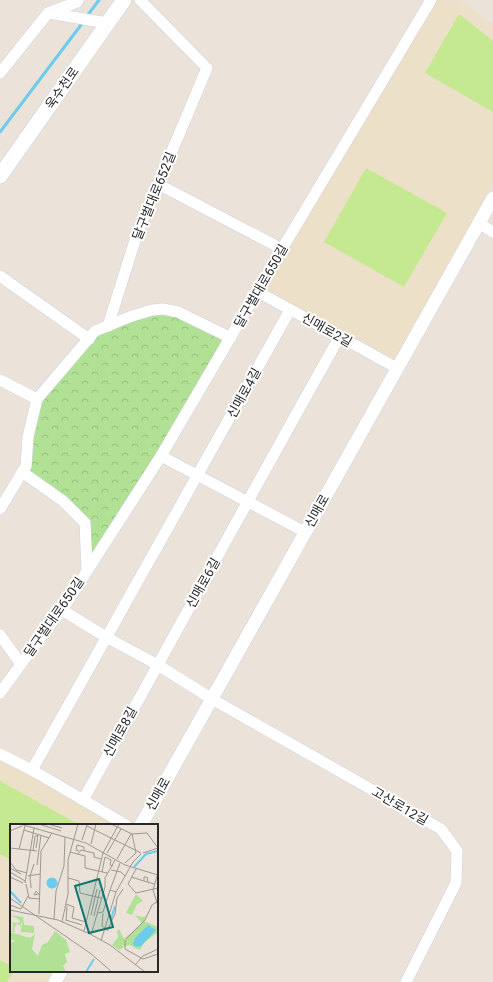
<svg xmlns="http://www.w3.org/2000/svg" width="493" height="982" font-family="Roboto,'Noto Sans KR',sans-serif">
<defs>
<pattern id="forest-crowns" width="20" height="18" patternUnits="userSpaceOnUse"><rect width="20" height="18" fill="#b0e195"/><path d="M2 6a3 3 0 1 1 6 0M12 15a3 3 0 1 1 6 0" fill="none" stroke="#97c180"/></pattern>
</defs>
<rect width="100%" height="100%" fill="#ebe3d9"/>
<g fill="#ede0c8">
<path d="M433 0H460L493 25V187L394 359 265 289Z"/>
<path d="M0 755 126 825H11V971H61L55 982H0Z"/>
</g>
<path fill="url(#forest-crowns)" d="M163 309 231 338 92 563 85 523 25 467 37 399 95 331Z"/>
<g fill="#c5e991">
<path d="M459 14 493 41V112L425 73Z"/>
<path d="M366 168 447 213 404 287 324 242Z"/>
<path d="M0 781 80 825H11V860L0 854Z"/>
<path d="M0 960 11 966V971H14L7 982H0Z"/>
</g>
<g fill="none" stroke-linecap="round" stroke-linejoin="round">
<g stroke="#6ccced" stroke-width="3">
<path d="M87 16 99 0"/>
<path d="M0 132 84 21"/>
</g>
<g stroke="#cfd2e1" stroke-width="12">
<g id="minor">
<path d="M49 13 107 23"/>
<path d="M0 73 48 13 77 2 78 0"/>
<path d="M158 184 282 249"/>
<path d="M479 223 493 232"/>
<path d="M0 276 89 339"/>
<path d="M258 292 397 368"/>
<path d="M108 326 137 234 207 68 140 0"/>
<path d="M0 380 37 399"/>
<path d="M161 456 305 532"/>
<path d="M22 472 63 501 85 523 87 570"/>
<path d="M0 509 26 466 28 437 37 399 95 331 132 316 152 310 163 309 178 312 231 338"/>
<path d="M62 610 106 637 158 665 212 699 441 829 457 851 456 883 406 982"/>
<path d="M0 635 21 664"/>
<path d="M0 693 49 626 62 610 161 456 282 249 431 0"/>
<path d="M0 754 32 770 126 825"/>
<path d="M32 770 290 310"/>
<path d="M83 800C169 646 253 490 340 336"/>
</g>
</g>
<g stroke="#cfd2e1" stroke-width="14">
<g id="tertiary">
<path d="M141 825 493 198"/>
<path d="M55 982 61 971"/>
</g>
</g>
<g stroke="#cfd2e1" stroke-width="16">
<path id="secondary" d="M0 176 124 0"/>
</g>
<use href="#minor" stroke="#fff" stroke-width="11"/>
<use href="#tertiary" stroke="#fff" stroke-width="13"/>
<use href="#secondary" stroke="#fff" stroke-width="15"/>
</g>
<g text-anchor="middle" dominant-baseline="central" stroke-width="4" stroke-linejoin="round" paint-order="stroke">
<g font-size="13" fill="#282828" stroke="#fff">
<text transform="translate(62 88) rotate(-55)">욱수천로</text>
<text transform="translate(154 196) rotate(-68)">달구벌대로652길</text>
<text transform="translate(261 286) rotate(-60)">달구벌대로650길</text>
<text transform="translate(327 330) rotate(29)">신매로2길</text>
<text transform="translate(244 393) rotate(-61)">신매로4길</text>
<text transform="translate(317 511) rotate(-61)">신매로</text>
<text transform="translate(203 583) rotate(-61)">신매로6길</text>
<text transform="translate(54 617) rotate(-55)">달구벌대로650길</text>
<text transform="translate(120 732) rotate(-61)">신매로8길</text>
<text transform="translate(158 794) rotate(-61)">신매로</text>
<text transform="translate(400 806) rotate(30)">고산로12길</text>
</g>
</g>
<g transform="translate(10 824)">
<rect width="148" height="148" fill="#ebe3d9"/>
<path d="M0 91 13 93 14 101 24 102V109L11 108 12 99 11 98 10 108H8H10V101L6 100 4 107 6 108H2L3 99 0 98 9 99 10 96Z" fill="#b0e195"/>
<path d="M126 70 133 77 127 80 122 91 116 89ZM125 91 131 93 136 92 134 97 148 103V108L134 119 130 126 119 121 114 123V118L113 124 109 126 102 121 108 113 107 107 109 105 114 115 132 99ZM45 107 56 116 60 128 55 130 57 138 53 142 56 148H0V120L5 116H0V108L20 114 25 110 22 125 28 132 32 121 38 118Z" fill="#b0e195"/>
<path d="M36.5 59a5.5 5.5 0 1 1 11 0a5.5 5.5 0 1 1-11 0ZM138 101 146 106 131 122 126 123 123 120 125 114Z" fill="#6ccced"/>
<path fill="none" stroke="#6ccced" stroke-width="2" d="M124 43 136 30 148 27M0 67 11 79M101 95 105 82M76 148 84 135"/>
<path fill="none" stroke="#9d9892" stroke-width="1" d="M10 0 76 19 115 41 148 51M29 0 51 7M38 0 52 4M101 0 122 10 137 9 148 24M77 2 131 29M14 6 39 14M0 7 12 2M72 16 77 1M81 20 86 0M0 24 27 27M26 24 28 11M9 25 15 2M23 27 25 12H28M69 27 66 26 67 21 74 23V26M60 28 75 32V44L97 49M97 29 111 5M133 29 148 24M68 30 71 26 84 29V33L91 35M107 35 121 10M0 38 6 46 17 49M115 39 126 29 122 10M27 41 31 11M0 44 11 50M126 45 118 60 126 69 148 64M101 46 111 48 115 52M0 48 15 57M92 48 95 33 101 36 100 41 103 42M148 49 143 66 148 82M18 52 30 50M0 53 13 59M121 53 144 60M58 54 69 57 70 69 91 74M134 57V53H137L138 58M15 59 24 4M16 60 19 74 30 75M21 64 20 52 24 40M100 66 110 39M29 70 24 71 26 67 29 70M0 74 80 129 102 148M56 80 64 83 62 94 76 98M0 81 11 85 18 72M0 86 48 96 80 110 100 121 135 148M87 89 93 88 100 66 106 68M93 89 92 102 95 104M29 90 31 27 42 9M81 91 87 65M84 92 90 66M44 95 46 67 54 42 55 13M56 96 72 101M56 97 57 82M52 98 58 70V36L68 0M74 107 93 29 109 0M97 107 105 90 107 74 113 65M81 111 95 63V54L105 36M116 115 135 96 142 81 148 77M115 116V125L133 135 148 130M91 117 106 68 123 38 131 30M125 141 133 132 148 125"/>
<path fill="#0f766e" fill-opacity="0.15" stroke="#0f766e" stroke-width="2" d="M89 55 103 103 79 109 65 62Z"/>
<rect width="148" height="148" fill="none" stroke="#282828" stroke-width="2"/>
</g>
</svg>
